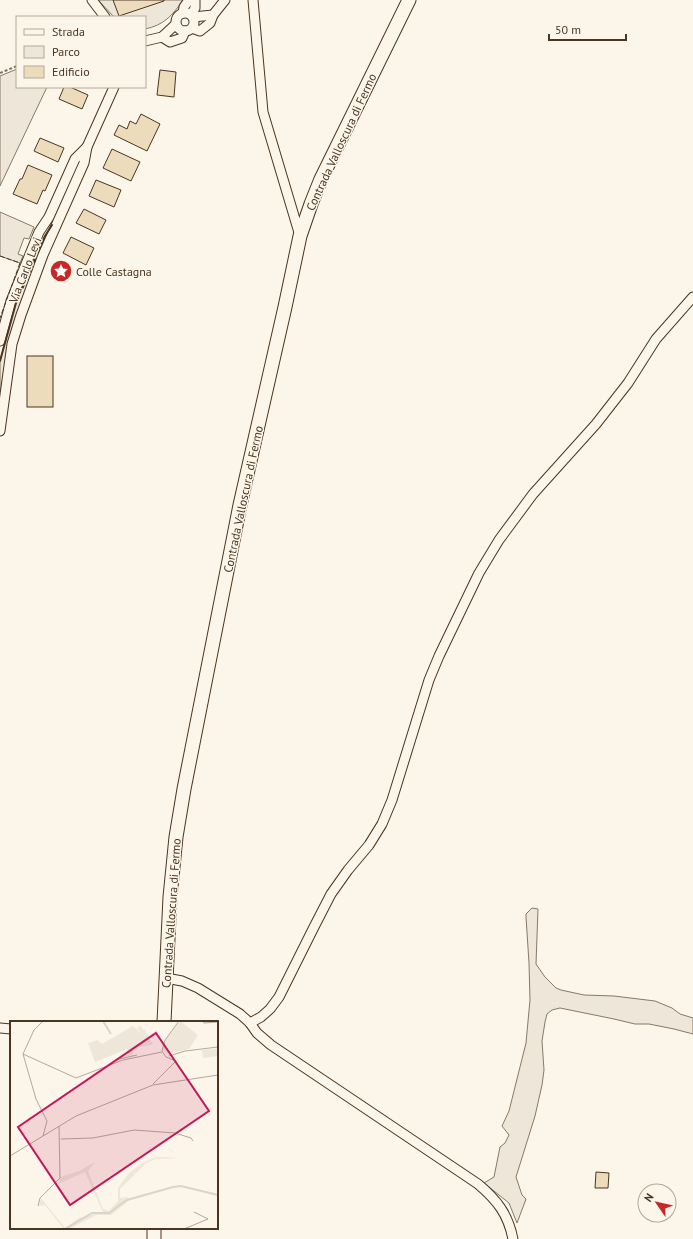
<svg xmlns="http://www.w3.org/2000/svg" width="693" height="1239" font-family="'PT Sans',sans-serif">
<rect width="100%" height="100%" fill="#fbf6e9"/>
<g fill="#ede6d9" stroke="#887966">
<path d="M98 0H183C172 16 164 25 145 29V17H114Z"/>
<path d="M17 69V87H47L0 186V76Z"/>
<path d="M0 212 34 227 29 239 24 238 18 254 23 256 20 263 0 256Z"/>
<path d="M38 254 36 267 0 404V361L9 325 16 303Z"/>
<path d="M532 908 538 909 536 964 545 977 556 988 561 990 584 995 614 996 655 1001 672 1008 680 1014 693 1018V1034L674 1029 649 1024H635L614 1019 560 1008 552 1010 547 1014 545 1022 542 1041 544 1070 542 1085 535 1116 516 1177 522 1195 526 1199 517 1223 509 1203 484 1183 494 1177 500 1147 505 1143 509 1135 502 1126 509 1111 526 1043 530 1000 529 963 526 917V914Z"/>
</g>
<g fill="#ecdcbc" stroke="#4a3520">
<path d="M113 0H164V1L119 16Z"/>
<path d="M160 70 176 72 174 97 157 95Z"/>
<path d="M64 87H70L88 95 82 109 59 99Z"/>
<path d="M141 114 160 124 147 151 114 135 119 125 127 129 130 121 136 124Z"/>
<path d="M40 138 64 148 58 162 34 151Z"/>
<path d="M112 149 140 162 131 181 103 168Z"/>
<path d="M28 165 52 175 45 191 43 190 37 204 13 194 20 179H22Z"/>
<path d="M96 180 121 190 114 207 89 196Z"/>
<path d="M84 209 106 220 99 234 76 223Z"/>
<path d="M71 237 94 248 86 265 63 253Z"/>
<rect x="27" y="356" width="26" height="51"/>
<path d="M596 1172 609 1173 608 1188H595Z"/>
</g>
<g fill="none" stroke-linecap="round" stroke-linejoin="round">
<g stroke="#4a3520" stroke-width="11">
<g id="street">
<path d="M92 0 105 17"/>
<path d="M253 0 263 112 300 236"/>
<circle cx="185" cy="22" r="9"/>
<path d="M183 13 184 7 189 0"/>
<path d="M191 15 195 8V0"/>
<path d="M193 17 213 15"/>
<path d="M192 28 200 31 210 23 213 15 225 0"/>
<path d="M162 37 170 42 182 38 185 31"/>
<path d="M145 41 162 37 176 24"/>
<path d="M0 341 11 301 39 232 49 217 75 159 87 147"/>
<path d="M0 431 12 344 21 315 43 255 84 163 87 147 114 87"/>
<path d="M166 978 182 981 198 988 240 1014 250 1023 257 1033 271 1045 478 1184C497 1200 508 1214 513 1239"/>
<path d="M250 1023 261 1017 270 1009 279 997 314 927 331 894 348 870 369 845 382 824 392 800 429 680 439 656 479 573 499 540 533 494 596 424 628 383 656 339 693 297"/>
<path d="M0 1028 11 1029"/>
</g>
</g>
<g stroke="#4a3520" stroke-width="15">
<g id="secondary">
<path d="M164 1022 170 897 176 837 184 789 240 505 285 307 300 236 311 204 321 179 409 0"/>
<path d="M154 1239V1228"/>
</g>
</g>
<path stroke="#7f6f5c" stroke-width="2" stroke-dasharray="3 2" stroke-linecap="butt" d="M0 73 17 66"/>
<use href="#street" stroke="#fbf6e9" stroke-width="9"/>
<use href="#secondary" stroke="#fbf6e9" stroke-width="13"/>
<path stroke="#4a3520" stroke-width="1" stroke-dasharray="5 2" stroke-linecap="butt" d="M0 256 20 263 0 318"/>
<path stroke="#4a3520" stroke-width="2" d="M0 361 16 303 45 236 52 225"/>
</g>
<defs>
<g id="sight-disc" transform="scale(1.15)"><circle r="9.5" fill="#c62828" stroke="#fbf6e9"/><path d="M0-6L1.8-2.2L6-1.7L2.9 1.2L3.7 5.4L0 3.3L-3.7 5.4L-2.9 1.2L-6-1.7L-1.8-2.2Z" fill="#fff"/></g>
</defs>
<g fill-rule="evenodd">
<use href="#sight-disc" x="61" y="271"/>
</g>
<g text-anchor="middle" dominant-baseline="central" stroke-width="3" stroke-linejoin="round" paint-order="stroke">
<g font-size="12" fill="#4a3520" stroke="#fbf6e9">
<text transform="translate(341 142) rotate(-65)">Contrada Valloscura di Fermo</text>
<text transform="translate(25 270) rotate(-69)">Via Carlo Levi</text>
<text transform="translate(243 499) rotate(-78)">Contrada Valloscura di Fermo</text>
<text transform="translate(171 913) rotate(-86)">Contrada Valloscura di Fermo</text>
</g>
<g font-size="12" fill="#4a3520" stroke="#fbf6e9" text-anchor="start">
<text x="76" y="271">Colle Castagna</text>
</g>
</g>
<g transform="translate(10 1021)">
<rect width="208" height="208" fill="#fbf6e9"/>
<path d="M170 0 188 14 179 28 157 33 153 29 155 19ZM123 5 133 14 127 7 130 5 139 15 138 18 143 22 141 24 123 27V33L118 35 117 28 85 41 78 22 87 19 92 23ZM208 28V35L193 37 192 29ZM146 136 171 137 145 138 136 142 110 168V177L118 176 117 181 101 194H86L59 208H50L53 207 50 203 35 184 29 185 31 177 55 207 69 197 93 191 75 151 48 163 50 156 69 150 85 141 78 150 93 188 99 190 108 180V167L119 152 133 142Z" fill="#ede6d9"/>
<path fill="none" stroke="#dcd4c6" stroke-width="2" d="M93 0 101 13M55 208 82 192H99L117 179 163 166 171 165 208 174"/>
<path fill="none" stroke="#b4a999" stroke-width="1" d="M33 0 24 9 13 33 26 78 37 100 33 115M192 0 194 2 208 1M13 33 66 57 113 39 152 31M159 35 175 30 208 26M105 39 127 34M143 63 166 40 156 36 152 30 155 19 169 0M51 118 83 117 124 109 165 112 181 117 183 120M0 135 66 95 143 64 208 54M28 185 30 177 50 157 49 105M174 208 198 198 184 191"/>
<path fill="#c2185b" fill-opacity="0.15" stroke="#c2185b" stroke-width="2" d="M146 12 199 90 60 184 8 106Z"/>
<rect width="208" height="208" fill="none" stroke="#4a3520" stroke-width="2"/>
</g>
<rect x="16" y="16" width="130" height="72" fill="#fbf6e9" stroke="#b4a999"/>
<rect x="24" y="29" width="20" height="6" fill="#fbf6e9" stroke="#b4a999"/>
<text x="52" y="36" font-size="12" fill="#4a3520">Strada</text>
<rect x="24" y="46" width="20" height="12" fill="#ede6d9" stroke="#b4a999"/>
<text x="52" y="56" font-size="12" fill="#4a3520">Parco</text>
<rect x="24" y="66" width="20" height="12" fill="#ecdcbc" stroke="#b4a999"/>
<text x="52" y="76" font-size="12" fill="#4a3520">Edificio</text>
<g transform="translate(657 1203) rotate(304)"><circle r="19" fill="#fbf6e9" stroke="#b4a999"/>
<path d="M0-3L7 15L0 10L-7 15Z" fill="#c62828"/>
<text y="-6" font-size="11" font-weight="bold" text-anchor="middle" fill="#4a3520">N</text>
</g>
<path d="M549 34v6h77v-6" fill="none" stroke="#4a3520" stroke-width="2"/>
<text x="555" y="34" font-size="12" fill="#4a3520" stroke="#fbf6e9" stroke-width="3" paint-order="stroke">50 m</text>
</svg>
